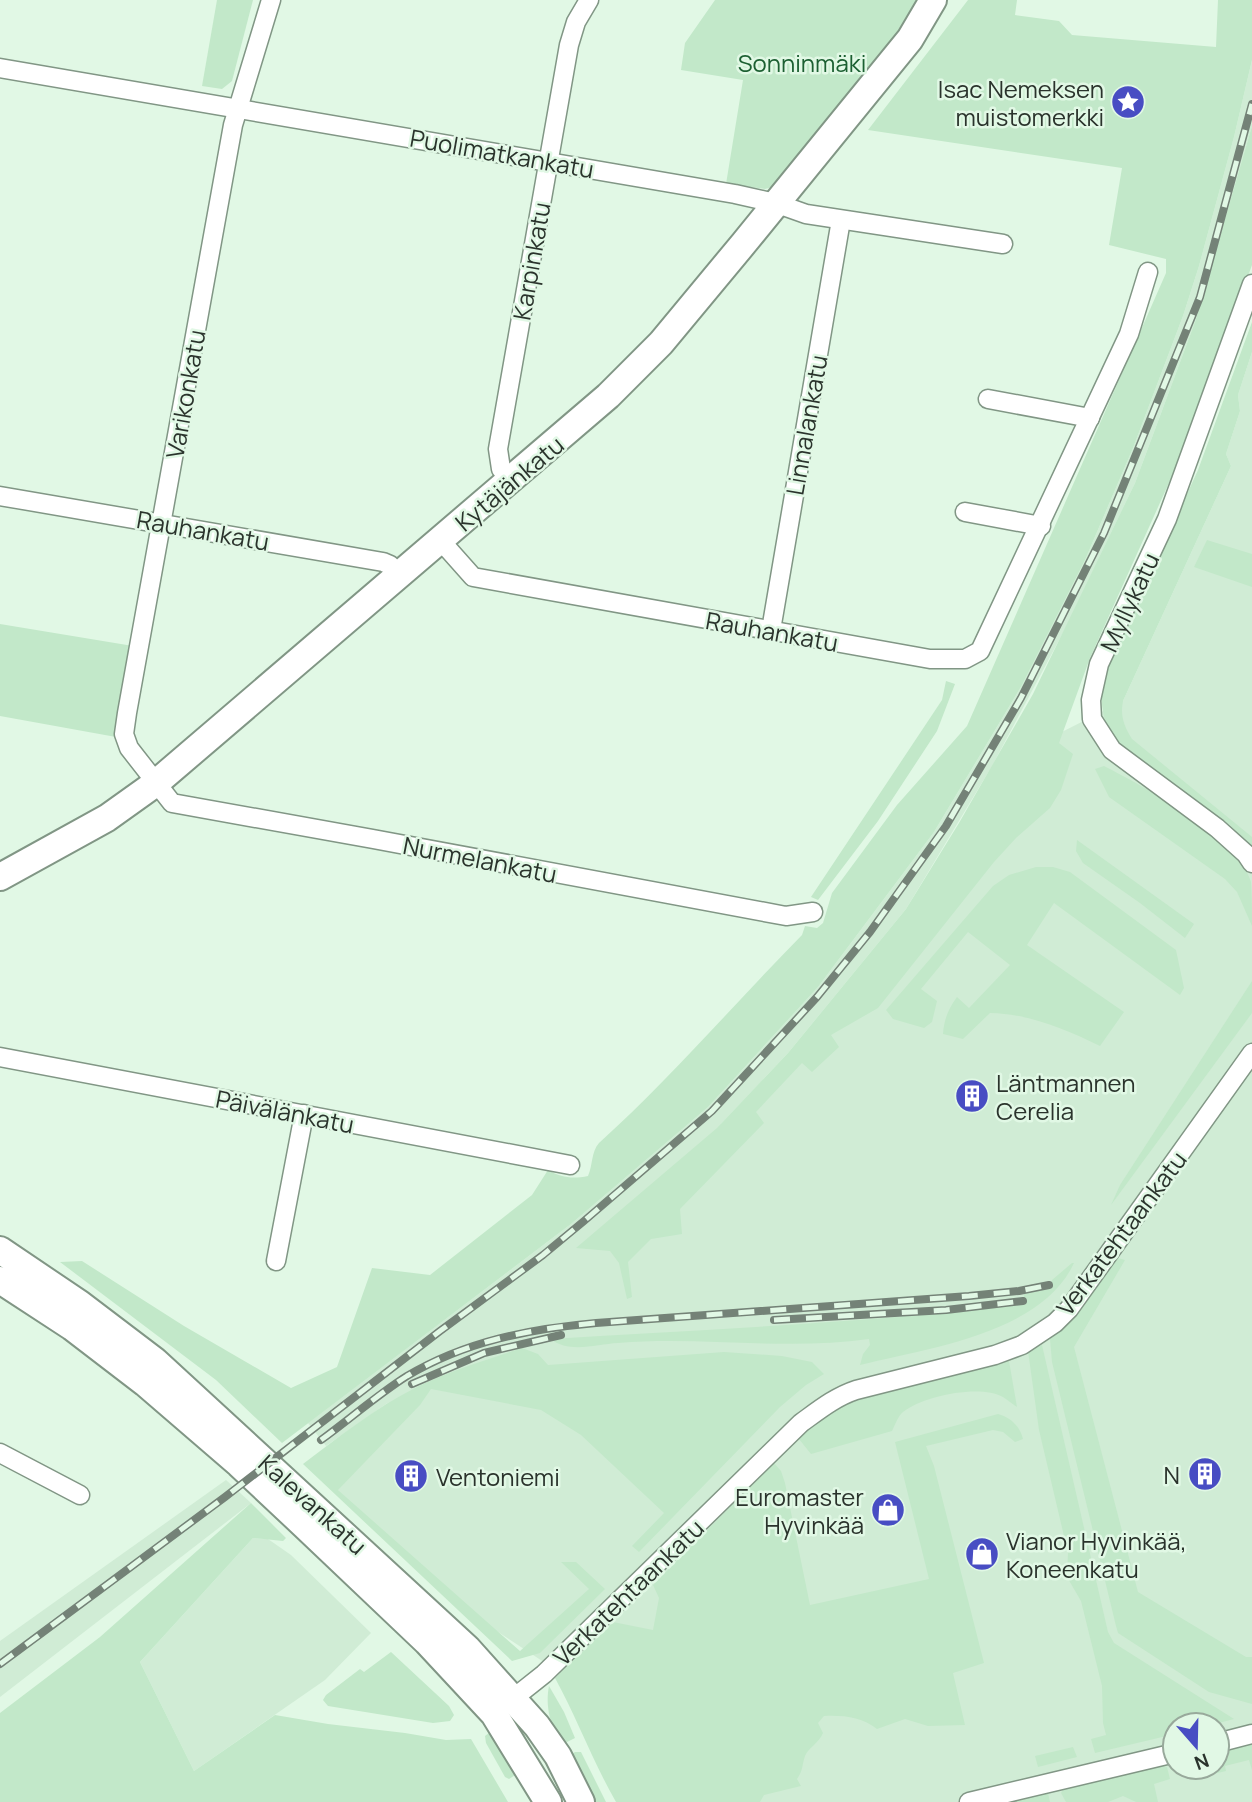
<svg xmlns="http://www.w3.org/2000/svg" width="1252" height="1802" font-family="Manrope,sans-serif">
<rect width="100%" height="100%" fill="#e1f8e5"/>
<g fill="#d0ecd5" fill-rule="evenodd">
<path d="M1252 60V126L1195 322 1135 483 1065 629 992 766 906 909 788 1053 720 1125 746 1109 1050 738 1123 701 1231 466 1226 454 1240 411 1238 395 1252 352V1802H624L562 1674 451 1601 312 1465 389 1402 326 1446 308 1423 571 1224 708 1107 818 987 934 832 1022 685 1085 560 1133 448 1183 316 1199 266 1234 137ZM1175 1725H1217V1767H1175Z"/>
<path d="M226 1480 251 1503 0 1697V1641Z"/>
<path d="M253 1538 268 1539 291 1555 371 1633 325 1680 194 1771 140 1662Z"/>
</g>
<g fill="#c2e8c9">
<path d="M217 0H253L232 81 222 89 202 86Z"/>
<path d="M715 0H922L916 11 776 186 765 189 726 184 743 80 681 70 685 43Z"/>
<path d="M968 0H1017L1015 15 1059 21 1072 35 1216 47 1218 0H1252V60L1234 137 1199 266 1183 316 1133 448 1085 560 1022 685 934 832 818 987 708 1107 571 1224 282 1443 216 1380 60 1262 82 1261 184 1326 291 1388 337 1367 372 1268 430 1275 532 1195 548 1170C562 1178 573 1179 588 1176 593 1165 591 1152 599 1143 671 1078 734 1004 802 935L805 926 817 928 823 923 832 893 897 805 967 726 1166 273V259L1109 245 1122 168 868 130Z"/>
<path d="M1252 126V265L1191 434 1090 658 1059 743 1073 754 1061 790 1050 808 1016 838 994 862 878 1008 831 1035 839 1047 812 1072 802 1063 756 1112 764 1123 680 1209 682 1234 651 1239 628 1262 632 1297 627 1299 619 1263 610 1251 576 1248 717 1128 788 1053 906 909 959 823 1033 694 1135 483 1195 322Z"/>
<path d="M1252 322V352L1238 395 1240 411 1226 454 1231 466 1123 701C1120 716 1124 726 1132 739L1252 837V848L1230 825 1118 746C1103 724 1100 706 1102 680L1198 470Z"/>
<path d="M1207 540 1252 554V587L1194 567Z"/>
<path d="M0 624 133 646 116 737 0 716Z"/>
<path d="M946 681 955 684 937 731 878 821 818 900 811 897 942 700Z"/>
<path d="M1104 766C1143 786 1239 838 1251 882 1252 895 1252 912 1252 926L1237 892 1225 879 1109 797 1095 769Z"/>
<path d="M1077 840 1194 924 1185 938 1140 903 1083 863 1076 851Z"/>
<path d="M1036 867H1053L1070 872 1176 950 1184 988 1180 995 1054 903 1027 945 1124 1012 1100 1046C1065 1029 1030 1014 990 1013L963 1039 943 1034C944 1020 948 1009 957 997L969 1008 1010 965 968 932 921 989 937 1001 932 1022 924 1028 893 1019 886 1010 993 886 1009 875Z"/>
<path d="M1252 981V1013L1111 1205 1120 1185Z"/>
<path d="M1118 1258 1125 1260 1074 1347 1138 1592 1246 1657H1252V1704L1209 1692 1118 1633 1116 1626 1052 1362 1050 1339 1081 1310Z"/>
<path d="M1072 1263H1074C1041 1334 928 1348 860 1365L863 1354 870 1345 869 1339C786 1351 702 1336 618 1343 597 1344 569 1354 551 1339 709 1329 867 1323 1024 1304V1294L1051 1287 1052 1280Z"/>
<path d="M1042 1345 1108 1632 1114 1643 1234 1719 1211 1725H1175V1734L1095 1753 1091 1739 1106 1735 1103 1723 1102 1686 1081 1601 1067 1577 1068 1553 1039 1430 1028 1351Z"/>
<path d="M522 1348 538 1354 548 1365 724 1352 782 1356 812 1362 824 1374 806 1385 780 1407 639 1552 632 1546 664 1513 581 1435 541 1410 431 1389 420 1405 338 1490 520 1651 589 1589 561 1562H576L605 1589 540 1653 512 1661 303 1464C339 1437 375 1408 415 1388 449 1371 486 1360 522 1348Z"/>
<path d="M1009 1361 1017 1407C1012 1404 1008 1400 1003 1397 980 1384 923 1396 903 1412 898 1416 895 1425 892 1431L811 1454 799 1439 809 1427 838 1407 864 1398Z"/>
<path d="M998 1414C1010 1417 1020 1426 1023 1439L1015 1442 1003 1432 993 1430 926 1446 934 1466 984 1663 953 1673 965 1725 928 1726 905 1719 877 1729C862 1717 843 1715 824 1716L818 1723 823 1733C819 1743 809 1747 805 1756 802 1765 803 1771 797 1779L801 1786 764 1795 760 1802H616C593 1762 577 1718 555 1678L613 1622 653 1630 659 1598 653 1585 774 1463 781 1471 785 1483 810 1605 929 1579 895 1442Z"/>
<path d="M251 1503 286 1538 283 1541 253 1538 140 1662 194 1771 275 1715 328 1724 405 1733 446 1740 471 1739 508 1802H0V1713L100 1637Z"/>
<path d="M391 1652 449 1706 454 1715 450 1721 433 1723 328 1706 323 1700 326 1695 360 1669 364 1672Z"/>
<path d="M549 1686 564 1712 575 1738 563 1744C550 1729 545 1705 549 1686Z"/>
<path d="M493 1730 520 1772 509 1779 505 1777 486 1743 485 1736Z"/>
<path d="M1252 1744V1770L1249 1760 1225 1766 1226 1771 1192 1779 1190 1767H1217V1753Z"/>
<path d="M1073 1747 1077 1757 1038 1767 1035 1756Z"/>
<path d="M575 1752H581L606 1802H592L569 1756Z"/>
<path d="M1163 1766 1167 1767 1170 1779 1154 1784 1158 1802H1136L1123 1796 1108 1802H1066L1061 1793 1063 1789Z"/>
<path d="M1048 1793 1050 1802H1008Z"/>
</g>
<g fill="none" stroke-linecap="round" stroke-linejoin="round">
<g stroke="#819685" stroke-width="21">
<g id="street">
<path d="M271 0 233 125 127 713 124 734 129 748 172 803 373 839 786 916 813 912"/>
<path d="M0 68 735 194 775 203 806 214 1003 244"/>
<path d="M1252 284 1167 519 1099 664 1091 700 1092 719 1112 750 1217 828 1246 854 1252 863"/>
<path d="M988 399 1090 418"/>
<path d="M511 481 501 469 498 449 569 45 576 22 589 0"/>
<path d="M0 496 383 562 390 565 400 576"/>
<path d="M965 512 1041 526"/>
<path d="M441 541 473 577 930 659H965L980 651 1129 334 1148 272"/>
<path d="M771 630 841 220"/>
<path d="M0 1057 570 1165"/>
<path d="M276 1261 304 1114"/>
<path d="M0 1453 80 1495"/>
<path d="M505 1705 544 1674 801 1423C819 1410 835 1397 856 1390L995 1355 1022 1345 1055 1323 1069 1309 1252 1053"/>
<path d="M1217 1743 1252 1734"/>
<path d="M969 1802 1175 1753"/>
</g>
</g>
<g stroke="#819685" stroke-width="30">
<g id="secondary">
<path d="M0 877 107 818 156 783 608 396 661 343 744 243 910 39 933 0"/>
<path d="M0 1250 80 1304 155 1361 467 1648 537 1726 558 1756 581 1802"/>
<path d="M0 1280 72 1327 145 1383 239 1464 305 1526 427 1642 494 1714 548 1802"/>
</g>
</g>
<use href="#street" stroke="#fff" stroke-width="18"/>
<use href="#secondary" stroke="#fff" stroke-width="26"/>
<g stroke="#748277" stroke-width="8">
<g id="rail">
<path d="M774 1320 946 1310 1023 1301"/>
<path d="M412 1384 484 1353 561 1335"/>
<path d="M321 1440C350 1419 377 1395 407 1376 466 1341 529 1329 596 1323L969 1296 1019 1291 1049 1285"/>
<path d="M0 1664 225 1497 440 1331 543 1255 584 1221 712 1111 817 997 870 932 946 826 1021 698 1104 533 1200 297 1252 104"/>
</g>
</g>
<use href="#rail" stroke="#e1f8e5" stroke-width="5" stroke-dasharray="16" stroke-linecap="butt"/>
</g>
<defs>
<g id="sight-disc" transform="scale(1.75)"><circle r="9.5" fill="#484dc3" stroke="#e1f8e5"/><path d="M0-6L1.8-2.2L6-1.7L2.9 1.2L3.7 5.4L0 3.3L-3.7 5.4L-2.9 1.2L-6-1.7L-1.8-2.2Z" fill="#fff"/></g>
<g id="building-disc" transform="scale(1.75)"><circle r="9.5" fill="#484dc3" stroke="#e1f8e5"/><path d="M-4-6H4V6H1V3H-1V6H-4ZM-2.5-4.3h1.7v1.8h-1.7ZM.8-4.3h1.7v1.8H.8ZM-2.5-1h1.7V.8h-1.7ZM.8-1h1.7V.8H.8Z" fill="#fff"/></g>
<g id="shop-disc" transform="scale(1.75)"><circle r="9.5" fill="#484dc3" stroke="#e1f8e5"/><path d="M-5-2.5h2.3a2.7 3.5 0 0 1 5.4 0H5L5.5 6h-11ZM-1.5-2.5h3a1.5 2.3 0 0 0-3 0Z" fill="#fff"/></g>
</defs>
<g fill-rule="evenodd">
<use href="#sight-disc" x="1128" y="102"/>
<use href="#building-disc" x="972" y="1096"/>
<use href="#building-disc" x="1205" y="1474"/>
<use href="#building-disc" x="411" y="1476"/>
<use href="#shop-disc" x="888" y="1510"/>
<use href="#shop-disc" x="982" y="1554"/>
</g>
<g text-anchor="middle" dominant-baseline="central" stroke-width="5" stroke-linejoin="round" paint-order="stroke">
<g font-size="24" fill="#1c6032" stroke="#e1f8e5">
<text x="802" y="62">Sonninmäki</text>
</g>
<g font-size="24" fill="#2a332c" stroke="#e1f8e5" text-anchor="end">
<text x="1104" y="88">Isac Nemeksen<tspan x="1104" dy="28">muistomerkki</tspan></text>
<text x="996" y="1082" text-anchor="start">Läntmannen<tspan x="996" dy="28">Cerelia</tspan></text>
<text x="1180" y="1474">N</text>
<text x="436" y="1476" text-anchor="start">Ventoniemi</text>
<text x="864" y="1496">Euromaster<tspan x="864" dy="28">Hyvinkää</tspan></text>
<text x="1006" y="1540" text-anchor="start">Vianor Hyvinkää,<tspan x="1006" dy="28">Koneenkatu</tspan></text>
</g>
<g font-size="24" fill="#2a332c" stroke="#e1f8e5">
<text transform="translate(502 153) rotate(10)">Puolimatkankatu</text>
<text transform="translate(531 261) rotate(-80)">Karpinkatu</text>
<text transform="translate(185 394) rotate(-80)">Varikonkatu</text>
<text transform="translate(806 425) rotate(-80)">Linnalankatu</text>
<text transform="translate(509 483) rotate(-40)">Kytäjänkatu</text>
<text transform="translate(203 530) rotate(10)">Rauhankatu</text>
<text transform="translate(1129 602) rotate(-65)">Myllykatu</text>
<text transform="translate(772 631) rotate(10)">Rauhankatu</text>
<text transform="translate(480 859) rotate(11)">Nurmelankatu</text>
<text transform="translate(285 1111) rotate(11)">Päivälänkatu</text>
<text transform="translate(1121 1233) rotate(-53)">Verkatehtaankatu</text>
<text transform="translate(313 1504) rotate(42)">Kalevankatu</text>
<text transform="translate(628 1592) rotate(-44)">Verkatehtaankatu</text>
</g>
</g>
<g transform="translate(1196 1746) rotate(160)"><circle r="33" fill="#e1f8e5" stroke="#98a99b" stroke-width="2"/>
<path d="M0-5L12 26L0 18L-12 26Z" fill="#484dc3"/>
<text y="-10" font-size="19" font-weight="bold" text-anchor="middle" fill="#2a332c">N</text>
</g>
</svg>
